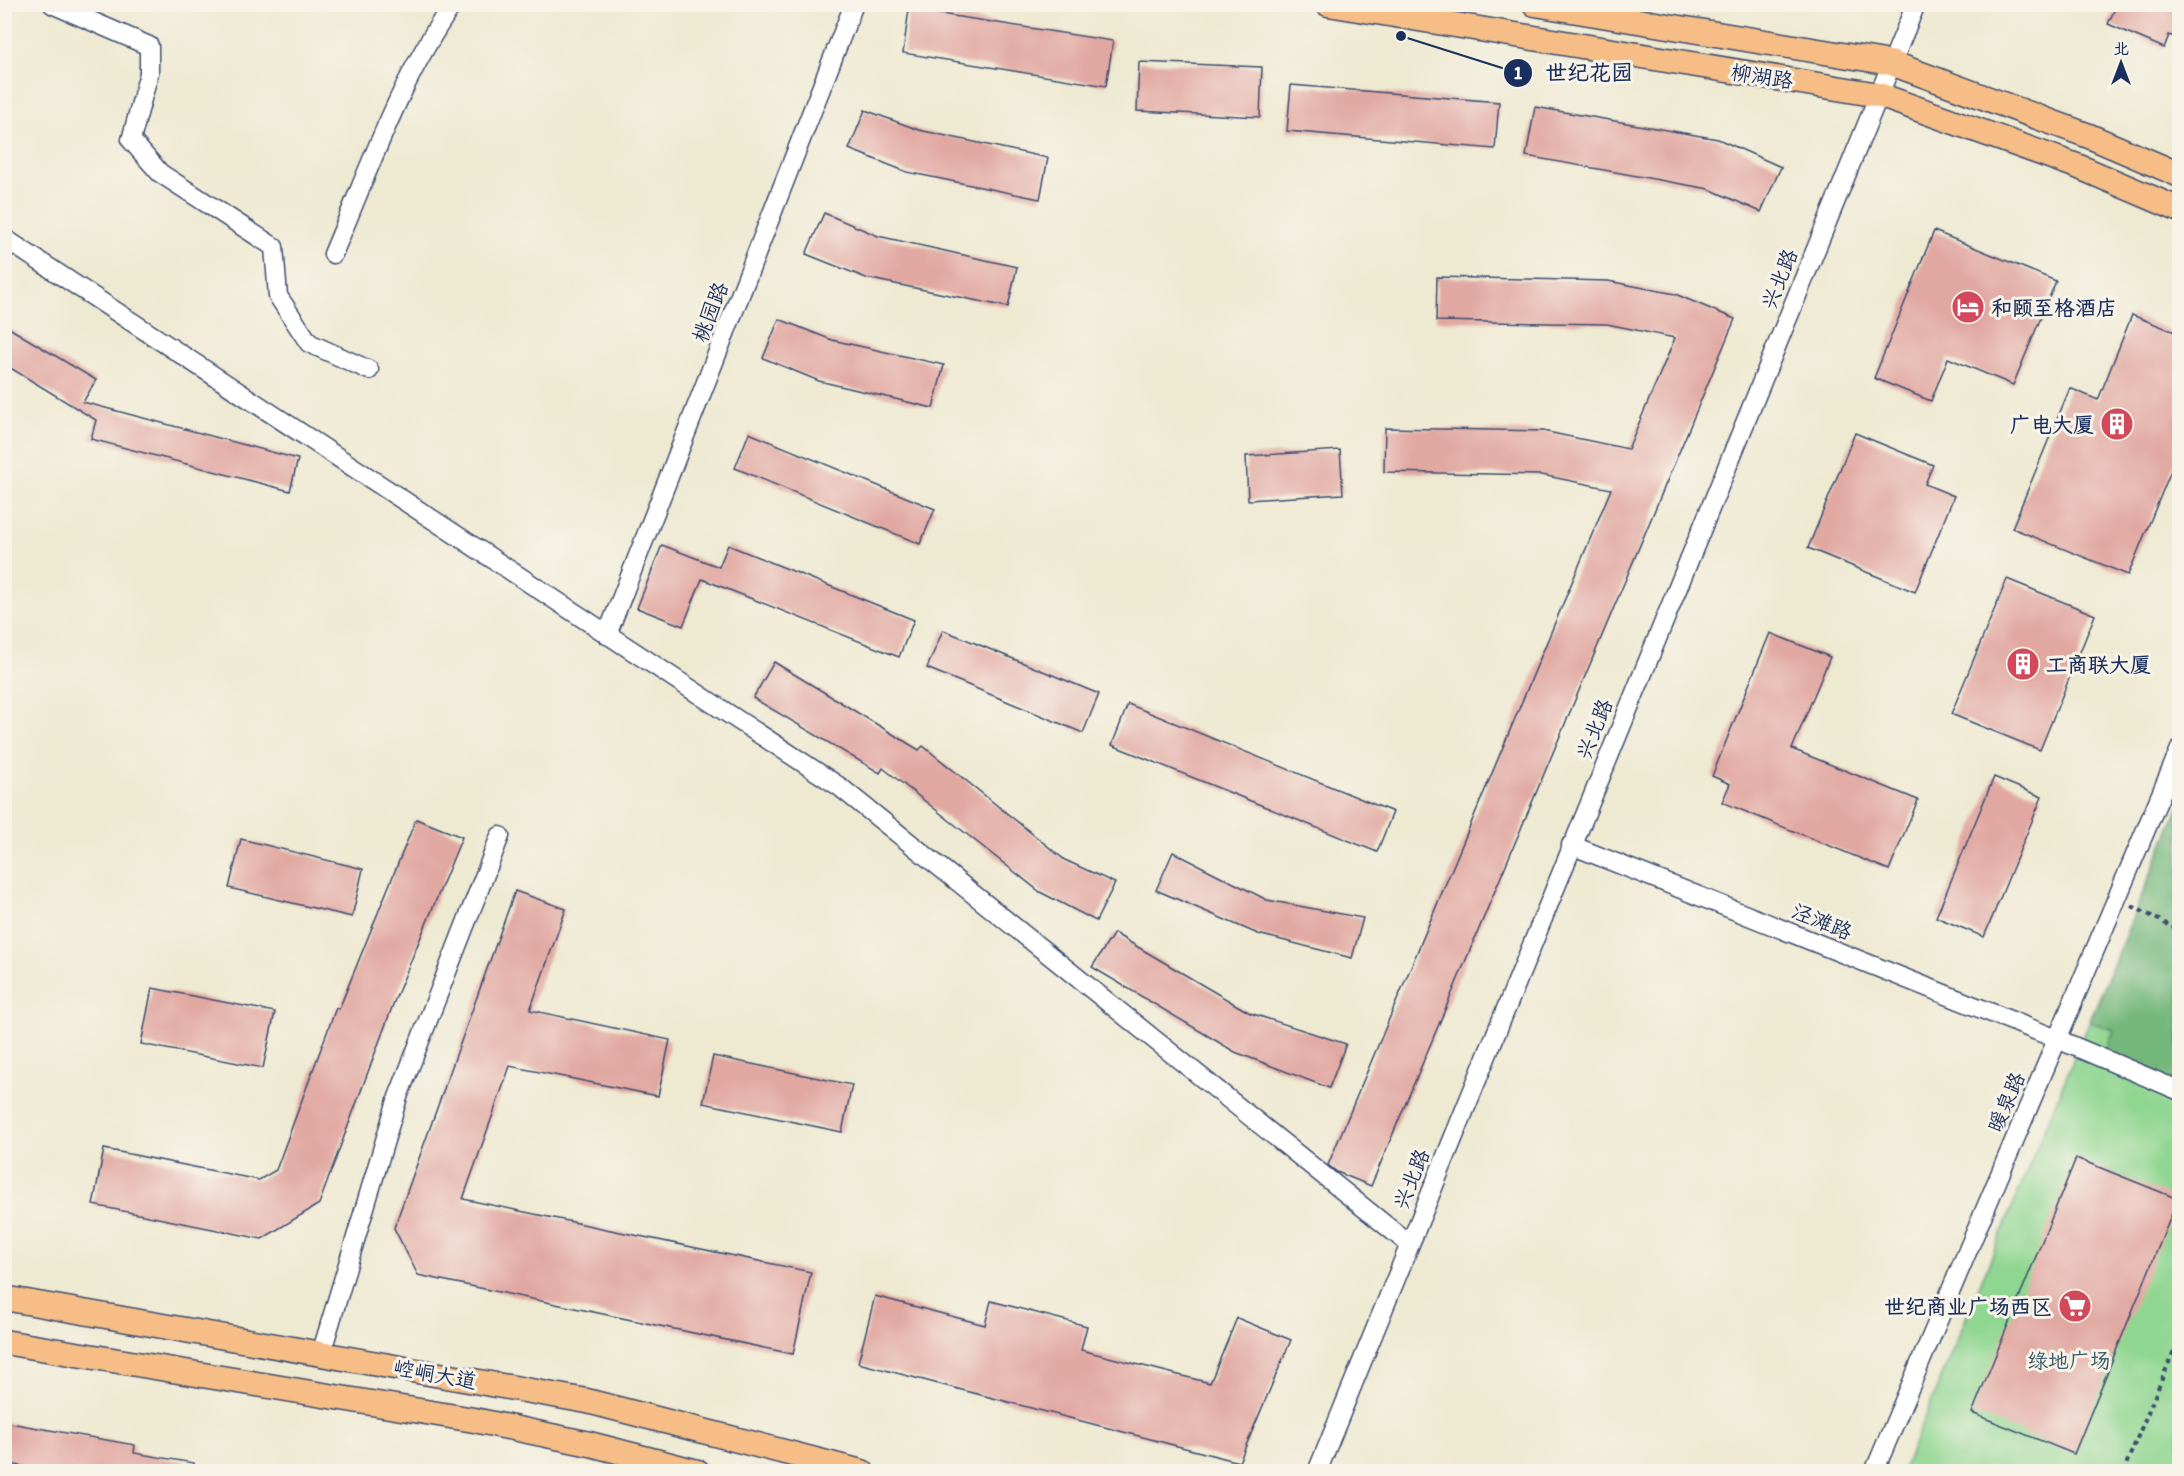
<svg xmlns="http://www.w3.org/2000/svg" width="2184" height="1476" font-family="Itim,'LXGW WenKai TC',sans-serif">
<rect width="100%" height="100%" fill="#f7f3e8"/>
<filter id="ink" filterUnits="userSpaceOnUse"><feTurbulence type="fractalNoise" baseFrequency=".0167" numOctaves="2"/><feDisplacementMap in="SourceGraphic" scale="12" xChannelSelector="R" yChannelSelector="G"/><feConvolveMatrix kernelMatrix="1 2 1 2 8 2 1 2 1" color-interpolation-filters="sRGB"/></filter>
<filter id="wash" filterUnits="userSpaceOnUse"><feTurbulence type="fractalNoise" baseFrequency=".008" numOctaves="4" result="noise"/><feDisplacementMap in="SourceGraphic" scale="24" xChannelSelector="R" yChannelSelector="G"/><feGaussianBlur stdDeviation="1.35" result="paint"/><feColorMatrix in="noise" values="0 0 0 0 0 0 0 0 0 0 0 0 0 0 0 0 0 1.4 0 .05"/><feComposite in="paint" operator="in"/></filter>
<g filter="url(#wash)">
<rect width="100%" height="100%" fill="#eee9d1"/>
<path fill="#8fd691" stroke="#558278" stroke-width="1.5" d="M2179 806V1471L1902 1472Z"/>
<path fill="#73b77b" stroke="#47736c" stroke-width="1.5" d="M2179 806V1091L2103 1058 2114 1030 2090 1022Z"/>
<g id="blocks">
<g fill="#e1a8a2">
<path d="M2117 4H2180V39L2169 35 2164 48 2108 24Z"/>
<path d="M909 9 1113 41 1106 86 903 53Z"/>
<path d="M1139 62 1262 67 1260 117 1137 111Z"/>
<path d="M1291 85 1499 102 1495 149 1287 131Z"/>
<path d="M1535 107 1718 139 1781 167 1761 212 1709 189 1526 156Z"/>
<path d="M865 110 919 130 1048 158 1040 199 907 172 849 149Z"/>
<path d="M824 213 878 236 1017 267 1008 307 866 278 806 254Z"/>
<path d="M1934 231 2056 281 2013 385 1948 358 1931 401 1874 378Z"/>
<path d="M1437 277 1608 281 1675 294 1735 319 1371 1186 1337 1172 1328 1165 1611 489 1542 475 1384 472 1385 428 1543 431 1628 449 1675 338 1607 324 1436 321Z"/>
<path d="M2132 315 2180 334V449L2128 575 2012 528 2070 388 2098 400Z"/>
<path d="M779 319 832 340 944 365 933 408 819 381 763 358Z"/>
<path d="M4 325 96 380 83 402 298 459 290 491 91 439 96 420 4 364Z"/>
<path d="M749 433 935 509 920 544 735 468Z"/>
<path d="M1855 433 1933 465 1925 484 1954 496 1915 592 1808 548Z"/>
<path d="M1340 450 1343 494 1248 500 1246 456Z"/>
<path d="M662 545 719 567 728 545 914 620 899 657 702 579 683 626 637 608Z"/>
<path d="M2007 579 2095 615 2040 750 1951 714Z"/>
<path d="M943 630 1099 694 1083 733 927 668Z"/>
<path d="M1770 633 1830 657 1792 749 1918 800 1889 870 1722 802 1730 784 1712 776Z"/>
<path d="M774 662 919 750 923 746 1065 860 1115 883 1096 921 1040 892 883 768 880 773 753 698Z"/>
<path d="M1128 704 1393 812 1377 852 1112 745Z"/>
<path d="M1994 777 2042 797 1984 937 1936 917Z"/>
<path d="M416 819 462 837 394 1002 319 1204 262 1239 93 1205 104 1149 259 1180 276 1170 336 1008 339 1009Z"/>
<path d="M241 839 363 869 352 917 229 888Z"/>
<path d="M1173 852 1267 900 1363 918 1352 958 1258 934 1156 890Z"/>
<path d="M515 891 566 909 530 1010 670 1040 658 1096 510 1066 463 1199 811 1272 793 1354 418 1275 394 1228Z"/>
<path d="M1114 933 1250 1013 1346 1044 1329 1088 1235 1052 1092 967Z"/>
<path d="M152 988 275 1012 263 1068 141 1044Z"/>
<path d="M713 1056 852 1085 842 1132 703 1103Z"/>
<path d="M2076 1158 2178 1199 2074 1454 1972 1413Z"/>
<path d="M875 1296 985 1325 991 1301 1087 1326 1081 1350 1210 1383 1237 1318 1291 1340 1239 1462 858 1363Z"/>
<path d="M4 1422 135 1445 134 1453 194 1463 193 1472H56L4 1463Z"/>
</g>
</g>
</g>
<g filter="url(#ink)">
<use href="#blocks" fill-opacity="0" stroke="#3b4b6f" stroke-width="1.5"/>
<g fill="none" stroke-linecap="round" stroke-linejoin="round">
<g stroke="#3b4b6f" stroke-width="21">
<g id="minor">
<path d="M52 4 149 46V73L131 140 160 173 274 247 278 296 309 343 369 370"/>
<path d="M4 238 840 787 1409 1244"/>
<path d="M333 254C369 170 400 79 453 4"/>
<path d="M607 635 854 4"/>
<path d="M1571 845 2057 1039 2180 1091"/>
<path d="M321 1354 398 1097 500 836"/>
<path d="M1317 1472 1916 4"/>
<path d="M1874 1472 2180 749"/>
</g>
</g>
<g stroke="#3b4b6f" stroke-width="27">
<g id="major">
<path d="M1328 4 1879 95 2077 166 2180 210"/>
<path d="M1535 4 1891 63 2089 136 2180 175"/>
<path d="M4 1298 587 1401 862 1472"/>
<path d="M4 1342 474 1420 590 1444 698 1472"/>
</g>
</g>
<g stroke="#3b4b6f" stroke-width="4" stroke-dasharray="4.5 4.5" stroke-linecap="butt">
<path d="M2132 906 2180 931"/>
<path d="M2180 1178 2175 1188 2180 1190"/>
<path d="M2173 1350 2180 1353"/>
<path d="M2123 1472 2180 1336"/>
</g>
<use href="#minor" stroke="#fff" stroke-width="18"/>
<use href="#major" stroke="#f6be86" stroke-width="24"/>
</g>
</g>
<defs>
<g id="hotel-disc" transform="scale(1.725)"><circle r="9.5" fill="#d1495b" stroke="#f7f3e8"/><path d="M-6-4.5h1.5V1H6V5H4.5V3h-9V5H-6ZM-4 0a1.8 1.8 0 1 1 3.6 0ZM.5 0V-2.5h3Q6-2.5 6 0Z" fill="#fff"/></g>
<g id="building-disc" transform="scale(1.725)"><circle r="9.5" fill="#d1495b" stroke="#f7f3e8"/><path d="M-4-6H4V6H1V3H-1V6H-4ZM-2.5-4.3h1.7v1.8h-1.7ZM.8-4.3h1.7v1.8H.8ZM-2.5-1h1.7V.8h-1.7ZM.8-1h1.7V.8H.8Z" fill="#fff"/></g>
<g id="supermarket-disc" transform="scale(1.725)"><circle r="9.5" fill="#d1495b" stroke="#f7f3e8"/><path d="M-6-5.5h2.5l.6 2H6L4.5 2H-2.5L-4.4-4H-6ZM-1.5 3.2a1.3 1.3 0 1 0 .1 0ZM3 3.2a1.3 1.3 0 1 0 .1 0Z" fill="#fff"/></g>
</defs>
<g fill-rule="evenodd">
<use href="#hotel-disc" x="1968" y="307"/>
<use href="#building-disc" x="2117" y="424"/>
<use href="#building-disc" x="2023" y="664"/>
<use href="#supermarket-disc" x="2075" y="1306"/>
</g>
<g text-anchor="middle" dominant-baseline="central" stroke-width="6" stroke-linejoin="round" paint-order="stroke">
<g font-size="21" fill="#1b2f5e" stroke="#f7f3e8">
<text transform="translate(1762 76) rotate(9)">柳湖路</text>
<text transform="translate(1779 279) rotate(-68)">兴北路</text>
<text transform="translate(710 312) rotate(-69)">桃园路</text>
<text transform="translate(1594 729) rotate(-68)">兴北路</text>
<text transform="translate(1822 921) rotate(22)">泾滩路</text>
<text transform="translate(2006 1102) rotate(-67)">暖泉路</text>
<text transform="translate(1411 1179) rotate(-68)">兴北路</text>
<text transform="translate(435 1374) rotate(10)">崆峒大道</text>
</g>
<g font-size="21" font-weight="bold" fill="#1b2f5e" stroke="#f7f3e8" text-anchor="start">
<text x="1991" y="307">和颐至格酒店</text>
<text x="2094" y="424" text-anchor="end">广电大厦</text>
<text x="2046" y="664">工商联大厦</text>
<text x="2052" y="1306" text-anchor="end">世纪商业广场西区</text>
</g>
<g font-size="21" fill="#38596b" stroke="#f7f3e8">
<text x="2069" y="1360">绿地广场</text>
</g>
</g>
<path fill="none" stroke="#1b2f5e" stroke-width="2" d="M1401 36L1518 73"/>
<g fill="#1b2f5e" stroke="#f7f3e8" stroke-width="2">
<circle cx="1401" cy="36" r="6"/>
<circle cx="1518" cy="73" r="15"/>
</g>
<g font-size="18" text-anchor="middle" font-weight="bold" fill="#fff">
<text x="1518" y="79">1</text>
</g>
<g font-size="22" text-anchor="middle" font-weight="bold" fill="#1b2f5e" stroke="#f7f3e8" stroke-width="6" stroke-linejoin="round" paint-order="stroke">
<text x="1589" y="80">世纪花园</text>
</g>
<rect width="2184" height="1476" fill="none" stroke="#f7f3e8" stroke-width="24"/>
<g transform="translate(2121 63)" stroke="#f7f3e8" stroke-width="4.5" paint-order="stroke">
<path d="M0-4.5L10 22L0 15L-10 22Z" fill="#1b2f5e"/>
<text y="-9" font-size="16" font-weight="bold" text-anchor="middle" fill="#1b2f5e">北</text>
</g>
</svg>
